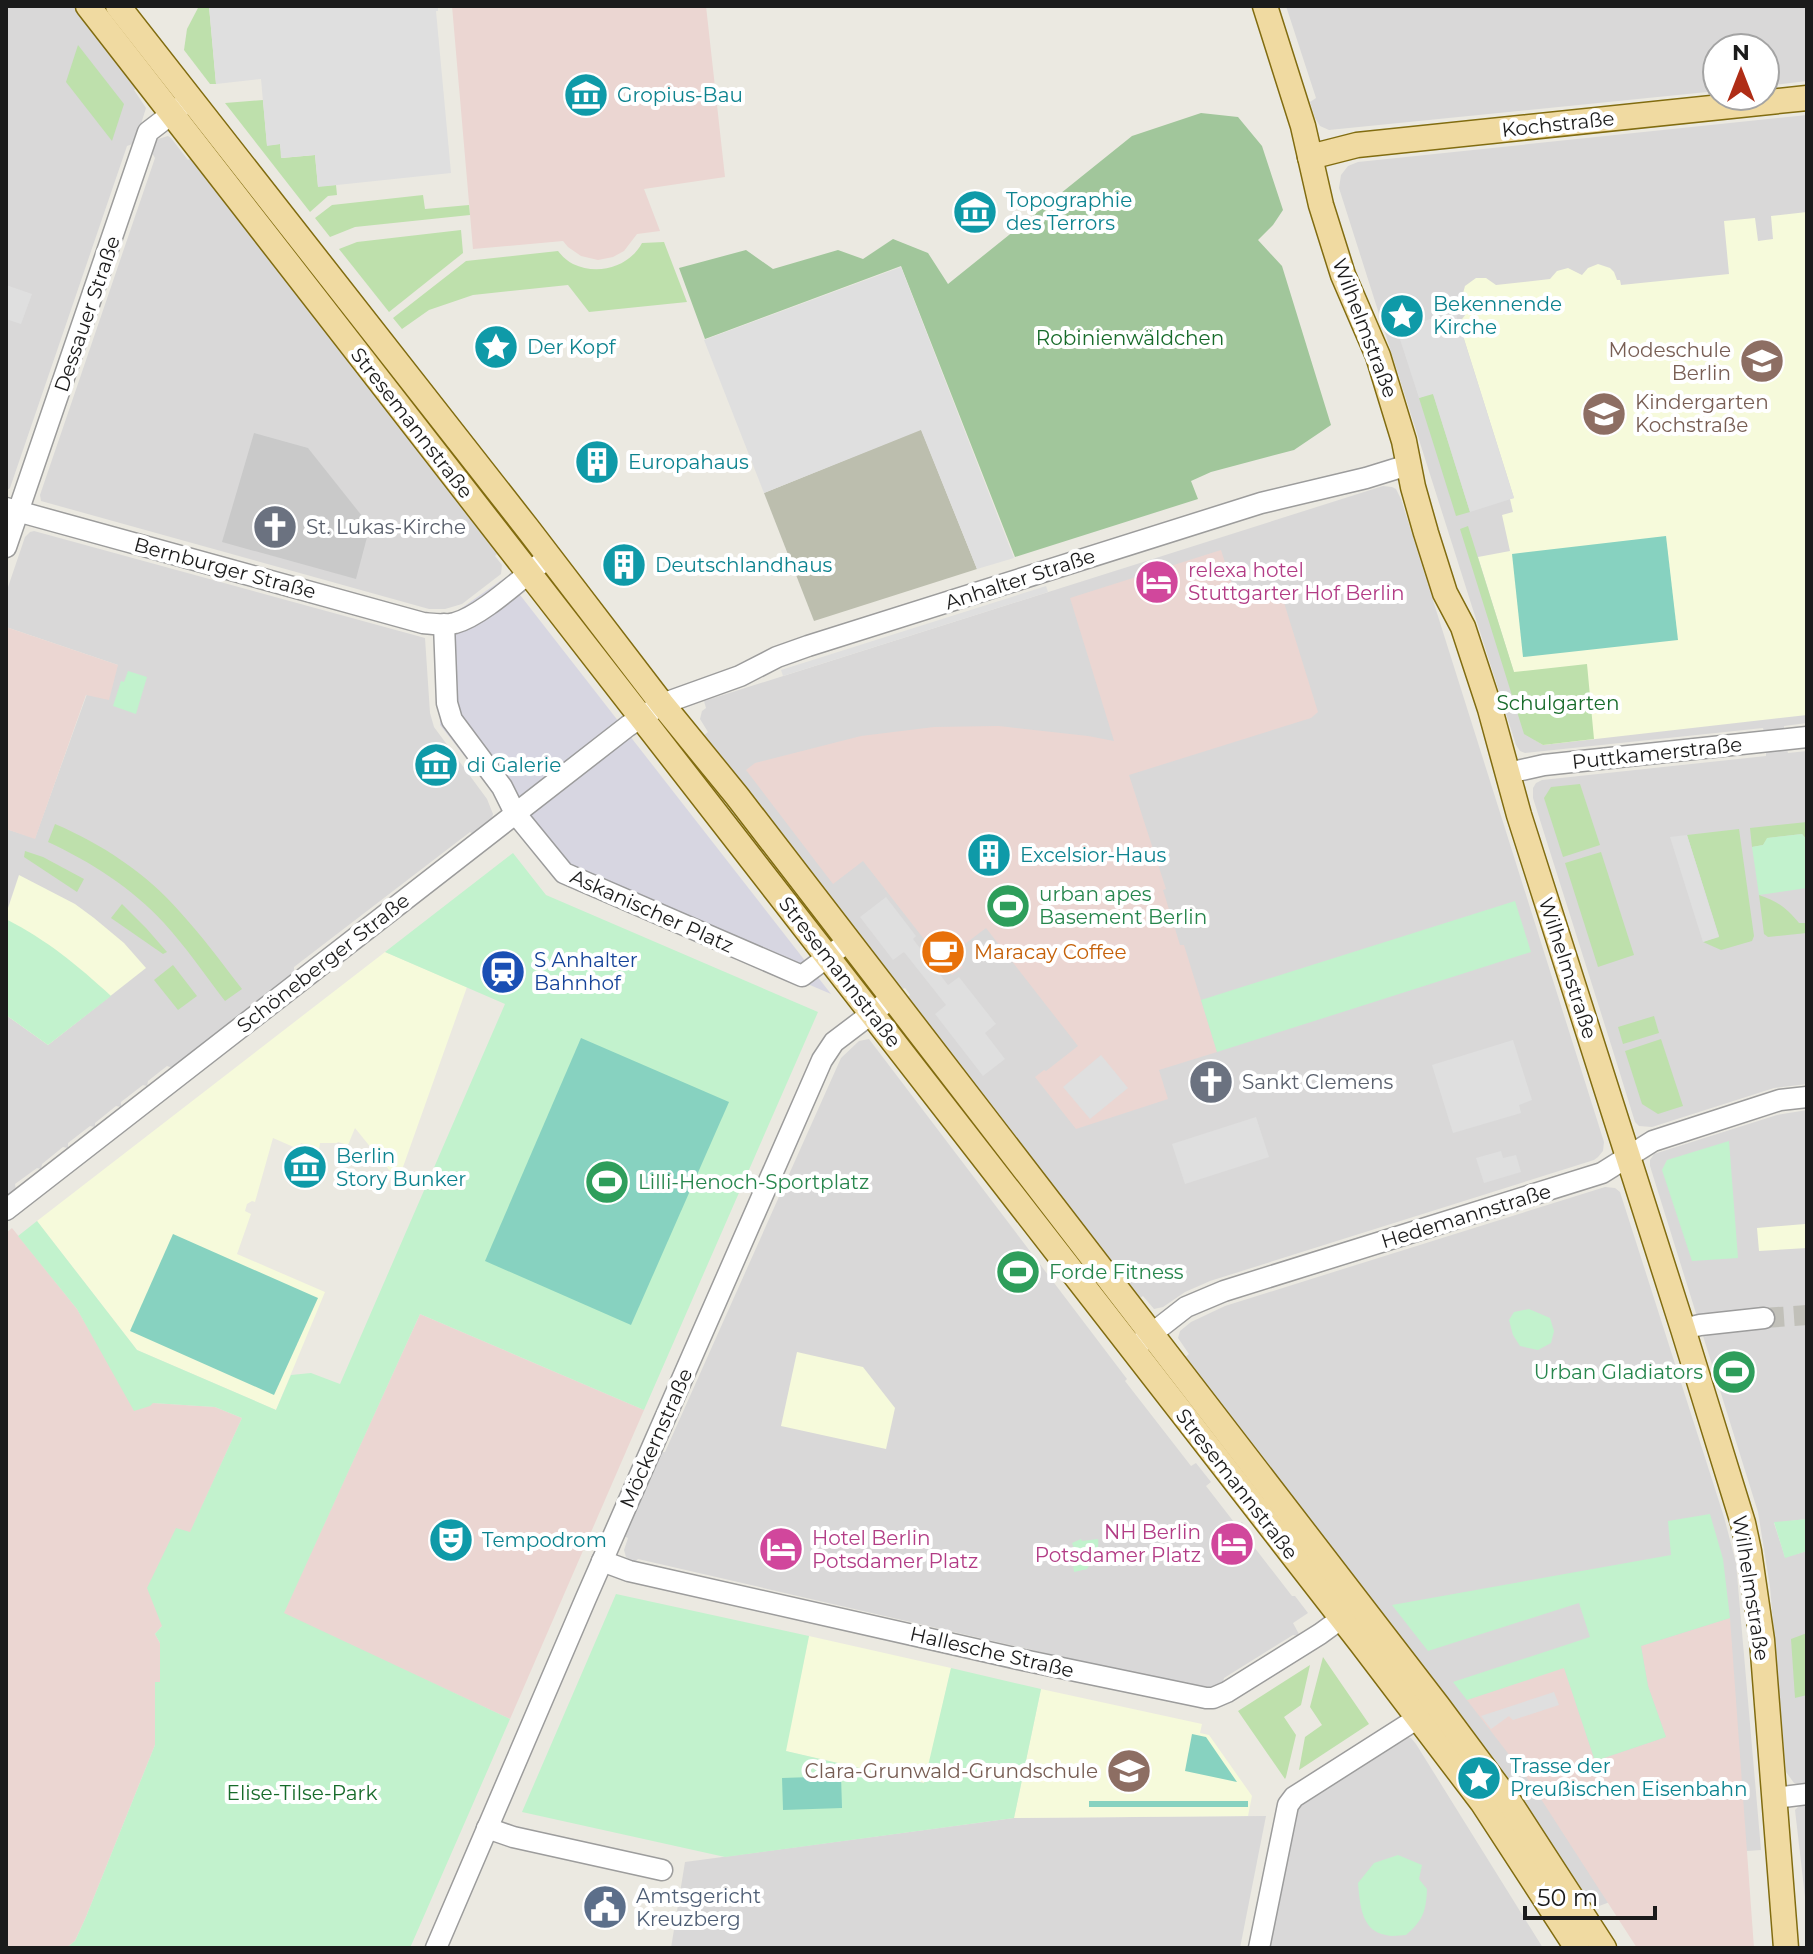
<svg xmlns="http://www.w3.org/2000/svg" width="1813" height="1954" font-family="Montserrat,sans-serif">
<rect width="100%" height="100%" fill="#ebe9e1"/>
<g fill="#d9d8d8">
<path d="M6 6H78L140 86 134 90 146 108 135 143 127 146 10 488 6 491Z"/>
<path d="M1286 6H1807V81L1765 86V48H1717V91L1329 130 1320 126 1315 118 1310 102 1316 98Z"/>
<path d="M1807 115V723L1784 726V731L1764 734 1763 728 1525 753 1520 751 1516 745 1339 188 1341 175 1348 166 1358 162Z"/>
<path d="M168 136 171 138 188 160 194 156 501 550 495 556 502 565 501 574 462 604 445 609H429L41 501 40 495 155 158 151 151 154 144 158 139Z"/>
<path d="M1383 486 1392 487 1396 489 1401 499 1604 1142 1603 1151 1598 1157 1594 1160 1210 1281 1185 1292 1163 1307 1154 1309 1143 1296 1137 1300 905 999 910 995 905 988 898 991 702 737 708 732 700 719 702 711 706 708 704 701Z"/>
<path d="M34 531 425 638 430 713 434 727 487 799 493 814 491 822 474 835 470 832 294 967V975L173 1068 167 1066 148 1081 147 1086 143 1085 121 1102V1107L116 1106 95 1123V1127L90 1126 68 1143V1148L63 1147 42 1164 41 1169 37 1168 15 1184 16 1190 6 1198V829L35 838 87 694 118 665 6 627V593L25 537 30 532Z"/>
<path d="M1787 749 1788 753 1807 751V1084L1774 1088 1652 1127 1639 1126 1635 1122 1613 1051 1533 798V788L1536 783 1542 780 1766 756V750Z"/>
<path d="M869 1039 1127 1379 1125 1381 1191 1466 1196 1463 1211 1482 1206 1486 1237 1526 1242 1522 1255 1539 1251 1543 1292 1596H1295L1308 1613 1293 1623 1300 1636 1293 1635 1224 1678 1222 1685 1216 1689H1201L638 1559 634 1563 626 1557 624 1550 628 1538 624 1536 661 1452H665L841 1058 859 1041Z"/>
<path d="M1807 1110V1519L1774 1523 1785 1557 1807 1551V1787L1794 1783 1786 1772 1770 1587 1758 1512 1650 1166V1160L1654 1154 1777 1115Z"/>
<path d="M1605 1187 1615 1188 1620 1192 1724 1517 1736 1563 1761 1850 1747 1851 1591 1909 1530 1812 1501 1770 1183 1359 1189 1354 1178 1338 1180 1331 1191 1322 1225 1306Z"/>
<path d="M1404 1737 1411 1738 1416 1744 1543 1948H1269L1295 1824 1290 1815 1292 1809Z"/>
<path d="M1807 1803V1914L1795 1810 1800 1805Z"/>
<path d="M1266 1816 1240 1948H671L685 1862 1014 1818Z"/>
</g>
<g fill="#ebd6d2">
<path d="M452 6H706L725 177 644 189 660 231 637 234 624 251 613 257 598 260 581 256 568 247 563 241 473 249Z"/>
<path d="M1221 550 1239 606 1281 593 1318 712 1311 718 1129 775 1166 889 1163 890 1180 945H1184L1217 1052 1159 1070 1168 1099 1076 1129 1035 1077 1044 1070 1046 1071 1078 1046 986 928 953 953 963 967 952 975 863 861 833 884 746 770 755 763 861 736 934 727 999 726 1088 736 1114 741 1070 598Z"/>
<path d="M6 627 118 665 109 700 86 695 35 839 6 829Z"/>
<path d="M12 1228 77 1309 125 1392 153 1403 215 1407 242 1418 190 1533 162 1626 155 1634 160 1643V1682L155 1683V1745L86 1917 75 1941 66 1948H6V1233Z"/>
<path d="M420 1314 644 1410 510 1719 283 1614Z"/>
<path d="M1730 1618 1754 1948H1637L1530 1782 1467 1700 1564 1667 1595 1761 1666 1737 1648 1686 1641 1646Z"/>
</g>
<g fill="#f6fadb">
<path d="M1807 212V715L1543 745 1535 740 1478 557 1510 551 1502 515 1513 512 1510 499 1514 498 1459 323 1469 310 1464 303 1462 297 1465 286 1476 278H1486L1496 285 1550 279 1557 271 1568 268 1582 275 1588 268 1598 264 1610 268 1614 272 1617 280H1620L1621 285 1729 274 1724 221 1755 218 1758 241 1773 239 1771 216Z"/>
<path d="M19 875 75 904 94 918 124 943 146 968 48 1045 6 1015V914Z"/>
<path d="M385 952 467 987 398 1181 355 1128 348 1145 338 1142 337 1143H320L319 1150 301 1143 298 1149 273 1138 255 1202 252 1201 247 1204 245 1211 251 1214 237 1254 325 1292 276 1410 137 1350 37 1221Z"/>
<path d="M1805 1224 1807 1248 1759 1251 1757 1228Z"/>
<path d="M797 1352 863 1367 895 1408 886 1449 781 1426Z"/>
<path d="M809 1636 951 1668 925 1783 785 1751Z"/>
<path d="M1041 1689 1202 1724 1200 1733 1209 1735 1252 1796 1248 1816 1014 1818Z"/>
</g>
<path fill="#c9c9c9" d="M254 433 308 448 370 526 356 579 222 542Z"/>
<path fill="#bcbeae" d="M921 429 977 569 814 621 764 493Z"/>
<g fill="#bee0ac">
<path d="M199 6H209L216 84H210L184 50 187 29Z"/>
<path d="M78 45 124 104 112 141 66 82Z"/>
<path d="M263 100 267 145 280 144 282 158 315 155 318 186 336 185 337 195 328 196 310 212 225 103Z"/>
<path d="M423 195 425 209 469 205 470 215 355 227 330 237 315 218 332 205Z"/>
<path d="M461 230 463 253 389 312 339 249 357 242Z"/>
<path d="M664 242 687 302 589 312 568 285 473 295 429 310 402 329 393 318 466 261 558 251C562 256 567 261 573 264 598 276 629 267 642 243Z"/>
<path d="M1433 393 1470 512 1456 516 1419 398Z"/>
<path d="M1468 526 1514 672 1587 664 1594 739 1543 745 1524 734 1460 529Z"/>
<path d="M1580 784 1600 845 1563 857 1544 798 1551 787Z"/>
<path d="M1807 822V840L1802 834 1768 838 1763 845 1752 847 1750 828Z"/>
<path d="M55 824C102 844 146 873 180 912 202 936 222 963 242 989L225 1001C205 975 186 947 164 923 132 888 91 862 48 842Z"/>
<path d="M1739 829 1754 936 1752 941 1721 950 1703 942 1719 936 1687 835Z"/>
<path d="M25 851 43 857 84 879 77 892 24 857Z"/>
<path d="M1601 852 1634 955 1598 967 1565 863Z"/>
<path d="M1759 895C1777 901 1787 908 1799 923H1807V933L1768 937 1764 934Z"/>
<path d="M122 904 146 928 167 952 163 954 111 918Z"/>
<path d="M173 965 197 996 178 1010 154 980Z"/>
<path d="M1654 1016 1659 1033 1623 1044 1618 1027Z"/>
<path d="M1661 1039 1683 1106 1658 1114 1642 1104 1625 1051Z"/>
<path d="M1807 1633V1695L1795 1698 1791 1639Z"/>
<path d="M1323 1657 1369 1724 1299 1770 1305 1737 1322 1725 1310 1707Z"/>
<path d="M1310 1665 1301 1705 1284 1717 1296 1735 1286 1777 1285 1779 1238 1711Z"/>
</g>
<path fill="#a1c69b" d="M1201 113 1238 117 1262 146 1283 210 1273 225 1258 240 1282 266 1331 425 1294 450 1211 472 1191 481 1198 499 1015 557 901 266 705 339 679 268 746 250 773 269 838 250 863 259 893 239 928 253 948 284 1132 136Z"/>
<g fill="#c2f2cd">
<path d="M128 671 147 677 136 714 113 706 121 681 124 682Z"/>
<path d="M1802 834 1807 840V888L1759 895 1752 847 1763 845 1767 838Z"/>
<path d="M513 853 546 895 818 1012 644 1410 420 1314 284 1613 510 1719 410 1948H66L75 1941 86 1917 155 1745V1682H160V1643L155 1634 162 1626 147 1588 176 1528 190 1532 242 1418 215 1407 153 1403 150 1406 134 1411 77 1309 18 1236 37 1221 137 1350 276 1410 291 1375 311 1373 340 1384 505 1004 385 952Z"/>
<path d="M1515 901 1531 952 1217 1052 1201 1000Z"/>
<path d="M6 919C48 941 76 964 111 996L48 1045 6 1015Z"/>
<path d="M1729 1141 1738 1258 1692 1261 1662 1170 1667 1160Z"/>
<path d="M1529 1309 1550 1318 1554 1331 1551 1343 1538 1350 1520 1346 1513 1335 1509 1320 1514 1312Z"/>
<path d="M1710 1514 1723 1559 1730 1618 1641 1646 1648 1686 1666 1737 1595 1761 1564 1668 1467 1700 1453 1682 1590 1637 1579 1603 1428 1651 1392 1605 1671 1555 1668 1521Z"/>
<path d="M1807 1519V1551L1785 1558 1774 1522Z"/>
<path d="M1081 1539 1082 1541 1098 1539C1100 1551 1093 1559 1087 1569L1074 1572 1071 1553 1075 1551 1072 1543Z"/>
<path d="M616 1594 809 1636 786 1751 924 1783 951 1668 1041 1689 1014 1818 725 1857 522 1812Z"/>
<path d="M1398 1855 1422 1865 1419 1879 1427 1889C1426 1912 1423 1920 1406 1935 1400 1935 1392 1937 1386 1935 1361 1931 1360 1904 1358 1883L1374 1863Z"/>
</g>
<g fill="#87d2c0">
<path d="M1666 536 1678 640 1523 657 1512 554Z"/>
<path d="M581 1038 729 1102 631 1325 485 1261Z"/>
<path d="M173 1234 318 1298 274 1395 130 1331Z"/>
<path d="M1192 1734 1206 1737 1237 1782 1185 1771Z"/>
<path d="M841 1776 842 1808 783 1810 782 1778Z"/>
<rect x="1089" y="1801" width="159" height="6"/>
</g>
<g fill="#dfdfdf">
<path d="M209 6H438V11H436L451 173 318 187 315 155 281 158 280 144 267 146 261 79 216 84Z"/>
<path d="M901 267 1014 558 977 569 921 430 764 493 704 340Z"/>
<path d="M6 285 32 294 21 324 6 319Z"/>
<path d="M1455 311 1514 498 1470 512 1433 394 1419 398 1397 330Z"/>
<path d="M1046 586 1048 592 783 676 781 670Z"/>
<path d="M1687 835 1719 937 1703 942 1670 837Z"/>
<path d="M886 897 916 936 913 939 948 985 959 977 996 1024 985 1033 1005 1059 983 1076 935 1014 946 1005 904 952 893 960 860 917Z"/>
<path d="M1513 1040 1532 1100 1519 1105 1521 1113 1453 1133 1432 1065Z"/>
<path d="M1101 1055 1128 1088 1090 1119 1063 1087Z"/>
<path d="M1256 1117 1269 1157 1185 1184 1172 1144Z"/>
<path d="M1501 1151 1503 1158 1516 1155 1521 1172 1484 1183 1476 1158Z"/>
<path d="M1554 1692 1559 1705 1513 1720 1509 1716 1491 1729 1481 1716Z"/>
</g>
<path fill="#d7d6e1" d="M506 577 831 994 562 879 440 725 443 621Z"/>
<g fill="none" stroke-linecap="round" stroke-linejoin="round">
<path stroke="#c1c0b9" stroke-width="20" stroke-dasharray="20 10" stroke-linecap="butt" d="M1764 1318 1807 1315"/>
<g stroke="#9c9c9c" stroke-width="23">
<g id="minor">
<path d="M6 508 423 623C434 624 445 626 455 623 481 616 518 581 540 564"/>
<path d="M6 547 148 132 191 99"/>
<path d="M444 624 447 703 452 720 502 787 515 813 564 873 802 976 849 941"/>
<path d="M1508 773 1544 765 1807 737"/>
<path d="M6 1210 628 726 662 704 740 676 777 657 808 646 1261 503 1366 478 1408 465"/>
<path d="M1683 1329 1700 1325 1764 1318"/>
<path d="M1141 1342 1186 1307 1224 1291 1602 1173 1653 1141 1780 1100 1807 1097"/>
<path d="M602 1561 629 1571 1023 1660 1206 1698H1213L1227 1692 1320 1634 1353 1610"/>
<path d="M1775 1798 1807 1794"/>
<path d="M487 1828 513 1837 662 1870"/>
<path d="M436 1948 586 1598 822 1060 834 1042 892 998"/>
<path d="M1259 1948 1288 1805 1294 1797 1429 1711"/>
</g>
</g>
<g stroke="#816c10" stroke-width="27">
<g id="major">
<path d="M88 6 1361 1643 1482 1802 1577 1948"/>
<path d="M118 6 528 529 662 704 737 796 1438 1706 1510 1803 1604 1948"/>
<path d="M1265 6 1303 126 1321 205 1343 275 1378 356 1404 441 1413 487 1426 533 1445 593 1463 627 1490 709 1519 815 1683 1329 1743 1523 1749 1551 1762 1640 1786 1948"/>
<path d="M1310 157 1357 145 1807 98"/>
</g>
</g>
<use href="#minor" stroke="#fff" stroke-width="20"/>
<use href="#major" stroke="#f0daa1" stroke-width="24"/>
</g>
<defs>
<g id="museum-disc" transform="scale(2.3)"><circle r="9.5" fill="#0f9aa8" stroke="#fff"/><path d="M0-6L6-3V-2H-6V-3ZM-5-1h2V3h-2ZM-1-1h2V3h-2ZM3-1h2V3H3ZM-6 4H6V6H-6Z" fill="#fff"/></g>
<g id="sight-disc" transform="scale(2.3)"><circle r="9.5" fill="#0f9aa8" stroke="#fff"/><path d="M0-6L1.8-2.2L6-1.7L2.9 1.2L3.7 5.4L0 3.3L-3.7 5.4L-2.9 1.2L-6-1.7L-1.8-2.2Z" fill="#fff"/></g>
<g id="university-disc" transform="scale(2.3)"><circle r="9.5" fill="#8d6e63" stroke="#fff"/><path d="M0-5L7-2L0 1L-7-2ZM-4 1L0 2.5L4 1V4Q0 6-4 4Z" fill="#fff"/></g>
<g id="school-disc" transform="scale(2.3)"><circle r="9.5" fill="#8d6e63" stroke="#fff"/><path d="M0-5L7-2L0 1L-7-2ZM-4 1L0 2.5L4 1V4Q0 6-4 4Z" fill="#fff"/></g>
<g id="building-disc" transform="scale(2.3)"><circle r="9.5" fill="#0f9aa8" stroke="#fff"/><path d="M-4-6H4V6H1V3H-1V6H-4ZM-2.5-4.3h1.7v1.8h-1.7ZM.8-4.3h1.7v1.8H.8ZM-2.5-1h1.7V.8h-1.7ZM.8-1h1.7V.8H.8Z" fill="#fff"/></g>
<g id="church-disc" transform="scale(2.3)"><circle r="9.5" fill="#6b7280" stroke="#fff"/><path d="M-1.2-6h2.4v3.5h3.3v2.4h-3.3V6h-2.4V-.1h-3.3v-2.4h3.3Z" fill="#fff"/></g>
<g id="hotel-disc" transform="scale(2.3)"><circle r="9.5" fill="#d1479c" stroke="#fff"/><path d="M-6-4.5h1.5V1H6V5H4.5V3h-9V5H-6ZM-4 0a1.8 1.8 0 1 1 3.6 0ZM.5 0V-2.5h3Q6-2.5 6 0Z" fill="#fff"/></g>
<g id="stadium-disc" transform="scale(2.3)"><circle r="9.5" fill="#2e9e5b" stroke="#fff"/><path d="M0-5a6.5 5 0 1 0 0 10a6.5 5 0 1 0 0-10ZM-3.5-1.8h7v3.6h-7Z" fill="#fff"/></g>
<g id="cafe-disc" transform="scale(2.3)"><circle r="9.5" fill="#e8710a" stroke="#fff"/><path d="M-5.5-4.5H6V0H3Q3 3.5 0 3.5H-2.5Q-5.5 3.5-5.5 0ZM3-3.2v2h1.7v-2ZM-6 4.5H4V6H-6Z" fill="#fff"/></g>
<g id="station-disc" transform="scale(2.3)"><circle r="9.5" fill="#1a4fb4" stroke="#fff"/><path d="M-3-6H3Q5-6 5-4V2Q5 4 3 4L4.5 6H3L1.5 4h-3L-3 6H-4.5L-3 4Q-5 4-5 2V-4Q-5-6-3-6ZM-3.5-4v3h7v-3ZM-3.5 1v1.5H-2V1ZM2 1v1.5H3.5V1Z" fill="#fff"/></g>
<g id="theatre-disc" transform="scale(2.3)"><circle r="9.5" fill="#0f9aa8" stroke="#fff"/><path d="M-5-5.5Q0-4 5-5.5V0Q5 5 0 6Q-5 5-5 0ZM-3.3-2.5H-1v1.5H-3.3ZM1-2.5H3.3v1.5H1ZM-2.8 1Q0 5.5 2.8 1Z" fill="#fff"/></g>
<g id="civic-disc" transform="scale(2.3)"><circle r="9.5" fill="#5c6f8a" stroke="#fff"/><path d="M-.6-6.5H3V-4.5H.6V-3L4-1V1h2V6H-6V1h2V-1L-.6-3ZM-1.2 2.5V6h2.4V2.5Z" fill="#fff"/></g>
</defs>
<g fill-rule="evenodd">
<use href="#museum-disc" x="586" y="95"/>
<use href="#museum-disc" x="975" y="212"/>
<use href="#sight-disc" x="1402" y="316"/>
<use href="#sight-disc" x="496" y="347"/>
<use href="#university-disc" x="1762" y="361"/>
<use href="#school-disc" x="1604" y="414"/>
<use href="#building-disc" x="597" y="462"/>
<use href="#church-disc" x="275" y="527"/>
<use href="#building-disc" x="624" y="565"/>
<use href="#hotel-disc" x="1157" y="582"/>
<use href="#museum-disc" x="436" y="765"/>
<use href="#building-disc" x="989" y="855"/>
<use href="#stadium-disc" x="1008" y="906"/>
<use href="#cafe-disc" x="943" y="952"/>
<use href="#station-disc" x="503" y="972"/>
<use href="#church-disc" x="1211" y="1082"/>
<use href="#museum-disc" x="305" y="1167"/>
<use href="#stadium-disc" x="607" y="1182"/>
<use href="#stadium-disc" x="1018" y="1272"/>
<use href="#stadium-disc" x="1734" y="1372"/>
<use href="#theatre-disc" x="451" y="1540"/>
<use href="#hotel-disc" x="1232" y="1544"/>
<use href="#hotel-disc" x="781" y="1549"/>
<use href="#school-disc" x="1129" y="1771"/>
<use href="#sight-disc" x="1479" y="1778"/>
<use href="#civic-disc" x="605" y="1907"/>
</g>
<g text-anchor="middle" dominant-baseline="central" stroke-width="8" stroke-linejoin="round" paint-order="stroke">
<g font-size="20" fill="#0d838f" stroke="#fff" text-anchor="start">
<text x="617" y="95">Gropius-Bau</text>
<text x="1006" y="200">Topographie<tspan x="1006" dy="23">des Terrors</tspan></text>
<text x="1433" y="304">Bekennende<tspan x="1433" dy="23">Kirche</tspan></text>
<text x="527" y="347">Der Kopf</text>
<text x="628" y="462">Europahaus</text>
<text x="655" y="565">Deutschlandhaus</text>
<text x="467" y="765">di Galerie</text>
<text x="1020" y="855">Excelsior-Haus</text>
<text x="336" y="1156">Berlin<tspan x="336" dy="23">Story Bunker</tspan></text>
<text x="482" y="1540">Tempodrom</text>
<text x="1510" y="1766">Trasse der<tspan x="1510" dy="23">Preußischen Eisenbahn</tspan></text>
</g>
<g font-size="20" fill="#1b1b1b" stroke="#fff">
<text transform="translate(1558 124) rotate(-6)">Kochstraße</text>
<text transform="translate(87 314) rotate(-71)">Dessauer Straße</text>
<text transform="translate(1365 328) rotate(69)">Wilhelmstraße</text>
<text transform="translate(412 423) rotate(52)">Stresemannstraße</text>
<text transform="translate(225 568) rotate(15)">Bernburger Straße</text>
<text transform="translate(1020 579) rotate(-18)">Anhalter Straße</text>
<text transform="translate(1657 753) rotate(-6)">Puttkamerstraße</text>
<text transform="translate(652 911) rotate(24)">Askanischer Platz</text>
<text transform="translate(323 963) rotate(-38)">Schöneberger Straße</text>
<text transform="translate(1568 968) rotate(72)">Wilhelmstraße</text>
<text transform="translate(840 972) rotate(52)">Stresemannstraße</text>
<text transform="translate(1466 1216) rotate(-17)">Hedemannstraße</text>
<text transform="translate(656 1438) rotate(-66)">Möckernstraße</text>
<text transform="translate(1237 1484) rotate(52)">Stresemannstraße</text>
<text transform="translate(1751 1588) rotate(81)">Wilhelmstraße</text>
<text transform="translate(992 1652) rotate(13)">Hallesche Straße</text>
</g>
<g font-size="20" fill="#176b2a" stroke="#fff">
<text x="1130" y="338">Robinienwäldchen</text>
<text x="1558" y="703">Schulgarten</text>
<text x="302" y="1793">Elise-Tilse-Park</text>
</g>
<g font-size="20" fill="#785e54" stroke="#fff" text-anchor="end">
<text x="1731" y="350">Modeschule<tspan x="1731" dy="23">Berlin</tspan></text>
<text x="1635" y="402" text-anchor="start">Kindergarten<tspan x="1635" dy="23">Kochstraße</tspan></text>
<text x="1098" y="1771">Clara-Grunwald-Grundschule</text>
</g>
<g font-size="20" fill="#5b616d" stroke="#fff" text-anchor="start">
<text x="306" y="527">St. Lukas-Kirche</text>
<text x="1242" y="1082">Sankt Clemens</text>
</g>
<g font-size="20" fill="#b23c85" stroke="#fff" text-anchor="start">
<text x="1188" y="570">relexa hotel<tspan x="1188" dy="23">Stuttgarter Hof Berlin</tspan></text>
<text x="1201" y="1532" text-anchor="end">NH Berlin<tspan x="1201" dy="23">Potsdamer Platz</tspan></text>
<text x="812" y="1538">Hotel Berlin<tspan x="812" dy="23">Potsdamer Platz</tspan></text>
</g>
<g font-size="20" fill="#27864d" stroke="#fff" text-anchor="start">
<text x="1039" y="894">urban apes<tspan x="1039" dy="23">Basement Berlin</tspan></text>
<text x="638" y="1182">Lilli-Henoch-Sportplatz</text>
<text x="1049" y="1272">Forde Fitness</text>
<text x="1703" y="1372" text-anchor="end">Urban Gladiators</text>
</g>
<g font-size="20" fill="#c56008" stroke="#fff" text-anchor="start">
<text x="974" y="952">Maracay Coffee</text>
</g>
<g font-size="20" fill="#164399" stroke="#fff" text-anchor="start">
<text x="534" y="960">S Anhalter<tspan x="534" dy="23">Bahnhof</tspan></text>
</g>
<g font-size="20" fill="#4e5e75" stroke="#fff" text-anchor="start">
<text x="636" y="1896">Amtsgericht<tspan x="636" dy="23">Kreuzberg</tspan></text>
</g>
</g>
<rect width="1813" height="1954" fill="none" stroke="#1b1b1b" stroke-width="16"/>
<g transform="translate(1741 72)"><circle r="38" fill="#ffffff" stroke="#a4a4a4" stroke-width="2"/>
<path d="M0-6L14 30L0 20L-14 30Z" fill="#af2d16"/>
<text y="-12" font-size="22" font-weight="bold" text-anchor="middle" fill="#1b1b1b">N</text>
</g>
<path d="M1525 1906v12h130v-12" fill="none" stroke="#1b1b1b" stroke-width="4"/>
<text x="1537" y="1906" font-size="24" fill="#1b1b1b" stroke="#ffffff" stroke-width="6" paint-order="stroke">50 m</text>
</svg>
